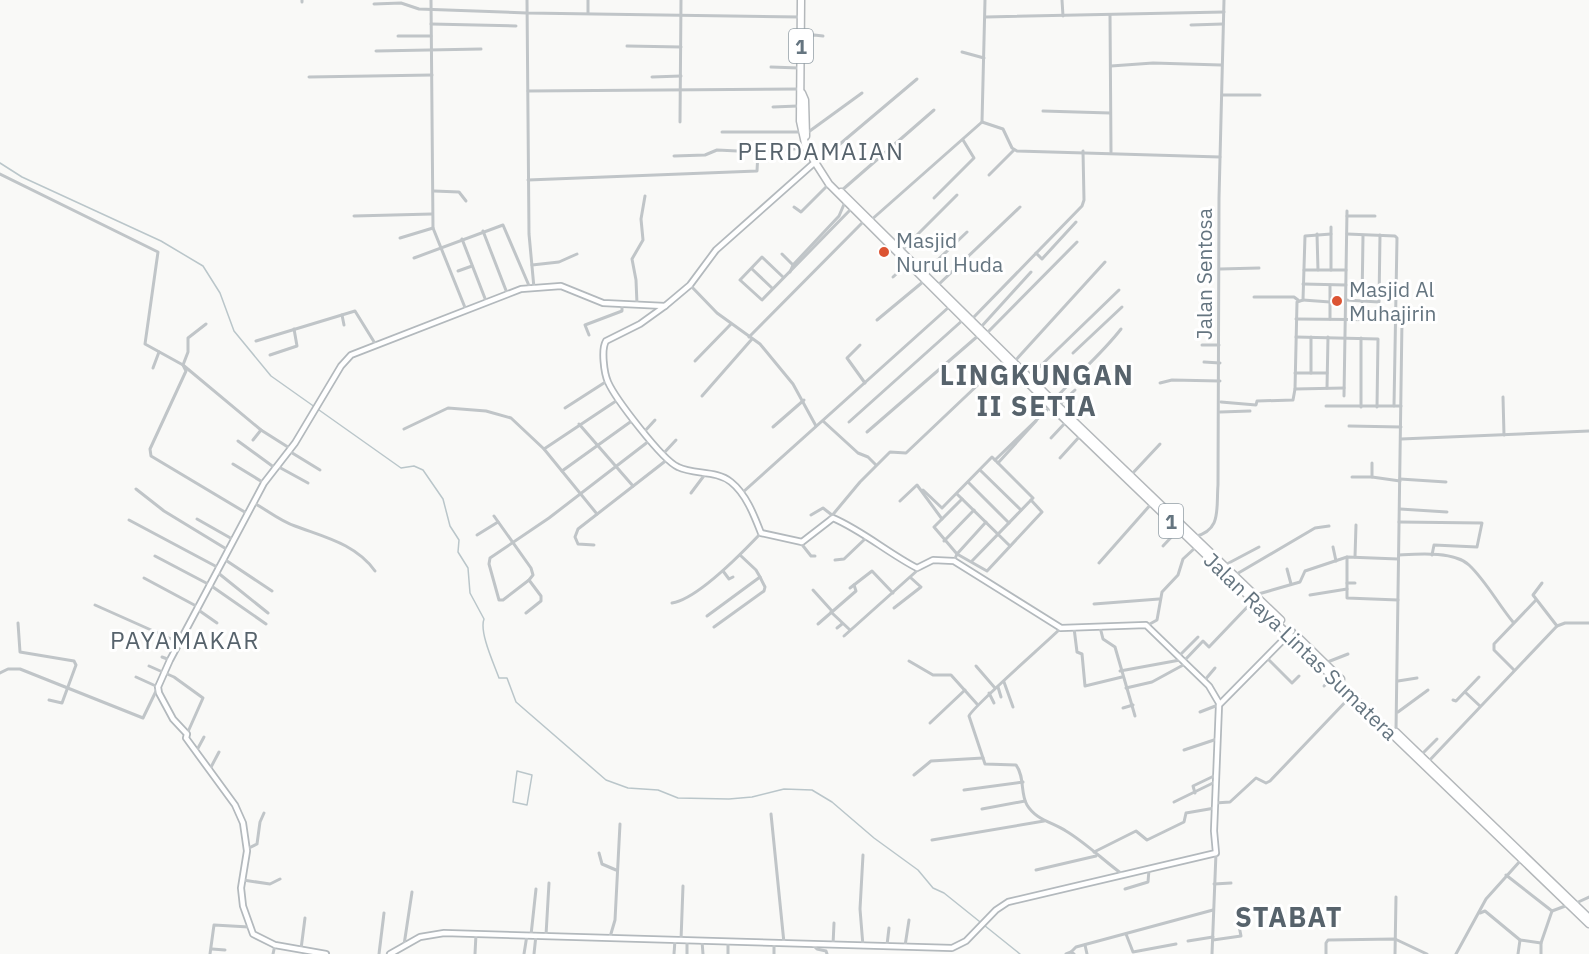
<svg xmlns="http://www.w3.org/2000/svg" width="1589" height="954" font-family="'IBM Plex Sans',sans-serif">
<rect width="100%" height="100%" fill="#f9f9f7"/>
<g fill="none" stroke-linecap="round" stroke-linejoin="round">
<g stroke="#bac6ca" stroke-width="1.5">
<path d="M0 163 22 177 161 241 203 266 220 293 234 331 271 376 401 468 414 466 423 470 443 499 450 526 459 540 458 552 468 568 470 593 484 619C479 632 494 664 499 678H507L516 702 606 780 628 788 658 790 678 798 729 799 752 797 784 789 812 790 832 802 874 838 918 870 933 888 944 893 1020 954"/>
<path d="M517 771 532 775 527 805 513 802Z"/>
</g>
<g stroke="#b3b9bd" stroke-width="8">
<g id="secondary">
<path d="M665 306 640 324 606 341C601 349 604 373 608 382 615 398 662 460 678 467 694 475 716 470 731 482 746 494 754 515 761 533L802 542 833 518C863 531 888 553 917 568L933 560 954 561 1061 628 1146 625 1209 686 1219 703"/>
<path d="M326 954 275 945 253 934 243 906 241 888 247 851 243 823 235 805 186 738 187 734 173 719 159 693 158 687 170 660 264 483 295 443 341 366 351 355 521 289 561 286 603 303 665 306 690 285 716 250 814 163"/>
<path d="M390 954 420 937 444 933 952 948 966 941 996 910 1008 902 1216 853 1214 831 1219 705 1292 631"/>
</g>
</g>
<g stroke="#b4b8bb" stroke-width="9">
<g id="highway">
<path d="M801 0 800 121 806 148 829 184 1051 406 1589 924"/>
<path d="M802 93 805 100 806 136"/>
<path d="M841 192 1058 406 1281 620"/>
<path d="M1299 638 1341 679"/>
<path d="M1396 732 1589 918"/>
</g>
</g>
<g stroke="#c0c5c8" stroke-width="3">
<path d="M431 0 433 228 466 310"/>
<path d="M527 0 529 234 534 288"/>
<path d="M1062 0 1063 16"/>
<path d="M302 2V0"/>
<path d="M374 4 401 3 419 9 527 13 800 17"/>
<path d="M588 13V0"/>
<path d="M1110 15 1111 152"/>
<path d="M986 17 1224 12"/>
<path d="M431 24 516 26"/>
<path d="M1191 25 1223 24"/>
<path d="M398 36H431"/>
<path d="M802 37 814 35 823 36"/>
<path d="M627 46 681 47"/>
<path d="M376 51 481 49"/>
<path d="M962 52 984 58"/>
<path d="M1111 66 1153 63 1221 65"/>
<path d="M771 67 799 68"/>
<path d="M309 77 432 75"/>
<path d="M652 77 681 76"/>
<path d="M528 91 799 89"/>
<path d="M1222 95H1260"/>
<path d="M773 107 798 106"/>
<path d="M1043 111 1110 113"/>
<path d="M680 122 681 0"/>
<path d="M982 122 1003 129 1012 148 1017 151 1220 157"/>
<path d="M722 132H801"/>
<path d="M807 133 862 93"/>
<path d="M674 156 705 155 717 150 758 152"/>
<path d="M844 160 834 149 917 79"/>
<path d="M0 174 158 252 145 344 183 365 261 430 291 449"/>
<path d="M989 175 1014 150"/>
<path d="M528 180 757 171 758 152 805 148"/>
<path d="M434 191 459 192 466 201"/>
<path d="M841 191 934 110"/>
<path d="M934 198 974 158 963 140"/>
<path d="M794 207 801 212 829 184"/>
<path d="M354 216 432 214"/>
<path d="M1347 216H1375"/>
<path d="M870 221 982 122 985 0"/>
<path d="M483 231 507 293"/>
<path d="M1317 234 1318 270"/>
<path d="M1331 234 1305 236 1303 300 1297 302 1295 389 1344 388"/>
<path d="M1347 234 1395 236 1397 238 1394 406"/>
<path d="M400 238 433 228"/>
<path d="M462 239 486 301"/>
<path d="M901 251 957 195"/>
<path d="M1036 253 1042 259 1076 222"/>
<path d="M782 254 793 265"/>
<path d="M414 258 503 225 530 288"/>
<path d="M532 265 559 262 577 254"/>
<path d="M752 269 772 288"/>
<path d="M1220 269 1259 268"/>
<path d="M1304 270H1331V227"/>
<path d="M1331 270H1346"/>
<path d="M458 271 472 266"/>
<path d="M790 272 793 265 839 216 845 202"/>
<path d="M924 273 967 232"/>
<path d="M783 277 762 257 740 280 762 300 852 208"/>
<path d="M893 277 907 264"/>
<path d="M1303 284 1346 285"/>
<path d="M690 285 717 313 760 344 793 384 816 426"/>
<path d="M937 286 1020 207"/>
<path d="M1254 297H1294L1298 300"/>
<path d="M1303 300 1330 302"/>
<path d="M1346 300 1379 302 1380 235"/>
<path d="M1362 302 1363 236"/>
<path d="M637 304 636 280 632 259 643 240 641 219 645 196"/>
<path d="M342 315 344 325"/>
<path d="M1296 319 1402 320 1396 731"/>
<path d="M1330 319V285"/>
<path d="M877 320 924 281"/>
<path d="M971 320 1082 206 1084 200 1083 151"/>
<path d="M206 324 188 338V352L183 365 186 371 150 449 151 456 248 514"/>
<path d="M981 327 1031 272"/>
<path d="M986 334 1077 242"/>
<path d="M589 335 585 325 622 311V305"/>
<path d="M749 337 864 221"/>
<path d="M1296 337 1378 339 1377 407"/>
<path d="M256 341 355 311 376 345"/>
<path d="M860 345 847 358 865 383"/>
<path d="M1202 345H1219"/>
<path d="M1073 353 1122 307"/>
<path d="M270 355 297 346 294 329"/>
<path d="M695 361 731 324"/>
<path d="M1014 362 1105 262"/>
<path d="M1204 362 1220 363"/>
<path d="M153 368 159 352"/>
<path d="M1295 373H1327"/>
<path d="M1311 373V337"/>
<path d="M1030 376 1119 290"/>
<path d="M1160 383 1172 380 1220 381"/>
<path d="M1327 388 1328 337"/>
<path d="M702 396 752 339"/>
<path d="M1344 396 1347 211"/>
<path d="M1503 397 1504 435"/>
<path d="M1054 400C1076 375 1101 355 1121 329"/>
<path d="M1221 402 1256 405 1257 401 1293 400 1295 389"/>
<path d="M1059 405 1075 390"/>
<path d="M1326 406H1401"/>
<path d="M1361 407V338"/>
<path d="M565 408 607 381"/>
<path d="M1220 412 1250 411"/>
<path d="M823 421 858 453 868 457 876 465"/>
<path d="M849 422 964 319"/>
<path d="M579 424 633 486"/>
<path d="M1349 426 1401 427"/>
<path d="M773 427 804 400"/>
<path d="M404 429 448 408 486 411 511 418 544 449 597 514"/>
<path d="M644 432 655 420"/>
<path d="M867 432 979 335"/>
<path d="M1051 438 1066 422"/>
<path d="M1401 439 1589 431"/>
<path d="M253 440 261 430"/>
<path d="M238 441 275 468"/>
<path d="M544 449 619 399"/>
<path d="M289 451 320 470"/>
<path d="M663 454 676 440"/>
<path d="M1060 458 1080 436"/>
<path d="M995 460 1050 407"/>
<path d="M998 463 1036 421"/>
<path d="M1372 463V477L1400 481"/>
<path d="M233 464 264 483"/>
<path d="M277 466 308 483"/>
<path d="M980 470 1021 510"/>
<path d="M562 471 633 420"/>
<path d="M1131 475 1160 444"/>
<path d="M1352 477H1372"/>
<path d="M1400 479 1446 482"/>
<path d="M968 482 1009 523"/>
<path d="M136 489 164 511 228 550"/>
<path d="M923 490 942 508 992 457 1033 498 972 561"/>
<path d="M691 493 706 473"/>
<path d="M742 493 949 307"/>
<path d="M957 494 1010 546"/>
<path d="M962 499 934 527 957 554 987 571 1042 512 1031 500"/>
<path d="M900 501 917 485 942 519"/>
<path d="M254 503C267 510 280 521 295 526 324 537 356 544 375 571"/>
<path d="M1400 509 1447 512"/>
<path d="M811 515 823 508 832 515"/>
<path d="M494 516 531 568 533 575 529 580"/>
<path d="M830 518 860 482 890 452 906 453 1003 361"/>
<path d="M197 519 234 540"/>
<path d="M129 520 219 568"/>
<path d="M1399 522 1482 523 1477 547 1434 545 1432 555"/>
<path d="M477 535 498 522"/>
<path d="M1194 537C1222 530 1216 510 1218 485L1219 198 1224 0"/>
<path d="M944 541 974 510"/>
<path d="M800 542 811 556H815"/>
<path d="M594 545 578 544 575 537 578 529 668 459"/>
<path d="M1163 546 1178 530"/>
<path d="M1333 547 1336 561"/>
<path d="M1399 555C1418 554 1454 551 1469 565 1486 581 1498 604 1513 622"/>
<path d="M155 556 210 585 266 624"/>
<path d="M1347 557V598L1398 600"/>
<path d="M1355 557 1356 525"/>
<path d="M224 559 272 591"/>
<path d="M835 560 844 559 866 538"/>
<path d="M954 561 957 554 986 522"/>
<path d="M1099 563 1152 503"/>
<path d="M1225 565 1259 547"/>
<path d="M1287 569 1291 584"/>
<path d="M723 571 729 579 733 577"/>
<path d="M217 572 268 613"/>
<path d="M1235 575 1315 528 1329 526"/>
<path d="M144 578 198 607"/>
<path d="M1347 583H1355"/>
<path d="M1542 583 1533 595 1557 626"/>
<path d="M850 588 872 571 893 593"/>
<path d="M813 590 832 611"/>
<path d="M1255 595 1300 582 1305 571 1347 557 1398 559"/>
<path d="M1310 595 1347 589"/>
<path d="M672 603C698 599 743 552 761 533"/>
<path d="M1094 604 1159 599"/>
<path d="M95 605 178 642"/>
<path d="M894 608 921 587 911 578"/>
<path d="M197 609 217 623"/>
<path d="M831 612 850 630"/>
<path d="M526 613 541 601V596L529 580 503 600H499L489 564 490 558 549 518 649 441"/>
<path d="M707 616 760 577 756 570 740 555"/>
<path d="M18 623 20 652 74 661 76 665 62 703 49 700"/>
<path d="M818 624 856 591 854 585"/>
<path d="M1148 625 1157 620 1162 592 1178 575 1183 559 1196 547"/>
<path d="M714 627 764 591 765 587 760 577"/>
<path d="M1100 627 1103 639 1115 647 1135 716"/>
<path d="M837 628 842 624"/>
<path d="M1061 628C1048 641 970 709 969 716L985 764 1016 765C1025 777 1020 793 1027 805 1036 820 1052 822 1066 831 1086 843 1103 860 1122 874"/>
<path d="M1074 628 1077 652 1082 654 1085 686 1122 677"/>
<path d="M844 636 920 568"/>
<path d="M1179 656 1198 637"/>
<path d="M162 657 170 660"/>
<path d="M1267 658 1292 683 1299 676"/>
<path d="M909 661 933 675H951L977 704"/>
<path d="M1184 661 1203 641 1209 647 1252 602"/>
<path d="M1325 663 1348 654"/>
<path d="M149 666 174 677 203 698 187 734"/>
<path d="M976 666 995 688"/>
<path d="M1514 670 1494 650V644L1536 600"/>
<path d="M1120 671 1180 660"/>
<path d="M0 673 8 669H20L143 718 158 687 136 677"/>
<path d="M1204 681 1215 668"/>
<path d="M1398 681 1417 678"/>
<path d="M1004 682 1013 707"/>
<path d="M1324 686 1333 677"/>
<path d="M998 687 1001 697"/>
<path d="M1126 688 1152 682 1185 664"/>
<path d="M1465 692 1480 706"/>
<path d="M989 693 994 703"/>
<path d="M1453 700 1456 701 1479 677"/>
<path d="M1123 708 1133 705"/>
<path d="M1200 712 1218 705"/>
<path d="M1398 712 1428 690"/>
<path d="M930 723 965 690"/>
<path d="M197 750 204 737"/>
<path d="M1184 750 1217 739"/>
<path d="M1422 754 1437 739"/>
<path d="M1427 763 1557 626 1565 623H1589"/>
<path d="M210 769 219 752"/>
<path d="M914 775 931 761 983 758"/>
<path d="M964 790 1023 782"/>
<path d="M1195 793 1193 786 1216 775"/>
<path d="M1174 802 1215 782"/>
<path d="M1215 803 1230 802 1256 778 1266 783 1270 781 1351 696"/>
<path d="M982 809 1025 801"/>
<path d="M771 814 784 943"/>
<path d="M932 840 1044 821"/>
<path d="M247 849 257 844 260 822 264 813"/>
<path d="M1094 852 1136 831 1147 840 1184 822 1186 813 1215 808"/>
<path d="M599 853 602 864 616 870"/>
<path d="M1036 870 1096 856"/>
<path d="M1506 875 1552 911 1541 943 1520 940 1518 954"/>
<path d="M243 880 270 884 280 879"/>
<path d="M1214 884 1231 883"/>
<path d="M1125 889 1148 882 1149 870"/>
<path d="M1574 904 1589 897"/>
<path d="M1552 911 1568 905"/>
<path d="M1480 913 1485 911 1520 940"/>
<path d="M1126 934 1133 952 1176 944"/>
<path d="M531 935 536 889"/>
<path d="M546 935 549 883"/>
<path d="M610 937 615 920 620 824"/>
<path d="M681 940 683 886"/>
<path d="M1213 940 1241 936 1236 911"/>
<path d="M702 941 703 954"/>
<path d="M1188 941 1213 937"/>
<path d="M812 944 817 949 826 951 827 954"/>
<path d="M404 945 412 892"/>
<path d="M833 945 834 923"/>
<path d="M887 945 889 928"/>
<path d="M1085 945 1087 954"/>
<path d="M863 946 860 909 863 855"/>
<path d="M905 946 909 920"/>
<path d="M212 949 225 950"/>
<path d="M301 949 305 918"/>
<path d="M1071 952 1076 947 1213 910"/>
<path d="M210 954 214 925 249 927"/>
<path d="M273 954 275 945"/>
<path d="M379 954 384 913"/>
<path d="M475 954 476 934"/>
<path d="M524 954 527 935"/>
<path d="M534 954 536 935"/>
<path d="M674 954 675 940"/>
<path d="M687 954V940"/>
<path d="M728 954V942"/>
<path d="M774 954V944"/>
<path d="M1066 954 1071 952 1074 954"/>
<path d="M1212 954 1216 853"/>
<path d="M1326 954V943L1328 940 1395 939 1427 954"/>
<path d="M1395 954 1396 897"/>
<path d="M1456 954 1486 899 1521 860"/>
<path d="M1541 954V943"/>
</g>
<use href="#secondary" stroke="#fff" stroke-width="4.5"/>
<use href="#highway" stroke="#fff" stroke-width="6"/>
</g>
<g fill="#dc5433" stroke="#fff" stroke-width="2">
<circle cx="884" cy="252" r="6"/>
<circle cx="1337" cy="301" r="6"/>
</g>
<g text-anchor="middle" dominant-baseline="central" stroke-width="6" stroke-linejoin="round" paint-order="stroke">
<g fill="#fff" stroke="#939ea6" stroke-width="1.5">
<rect x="789" y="29" width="24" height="34" rx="4.5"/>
<rect x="1159" y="504" width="24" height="34" rx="4.5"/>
</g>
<g font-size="20" font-weight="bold" fill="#657580">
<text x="801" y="46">1</text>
<text x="1171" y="521">1</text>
</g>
<g font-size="21" fill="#657580" stroke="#fff" text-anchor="start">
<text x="896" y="240">Masjid<tspan x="896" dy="24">Nurul Huda</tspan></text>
<text x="1349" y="289">Masjid Al<tspan x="1349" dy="24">Muhajirin</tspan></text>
</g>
<g font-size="21" fill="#657580" stroke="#fff">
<text transform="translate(1204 274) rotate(-90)">Jalan Sentosa</text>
<text transform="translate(1301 646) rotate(44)">Jalan Raya Lintas Sumatera</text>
</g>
<g font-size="24" letter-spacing="1.5" fill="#57636c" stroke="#fff">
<text x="821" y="151">PERDAMAIAN</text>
<text x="185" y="640">PAYAMAKAR</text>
</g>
<g font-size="27" font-weight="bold" letter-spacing="1.5" fill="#57636c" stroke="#fff">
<text x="1037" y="374">LINGKUNGAN<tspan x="1037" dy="31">II SETIA</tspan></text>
<text x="1289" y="916">STABAT</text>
</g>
</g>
</svg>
